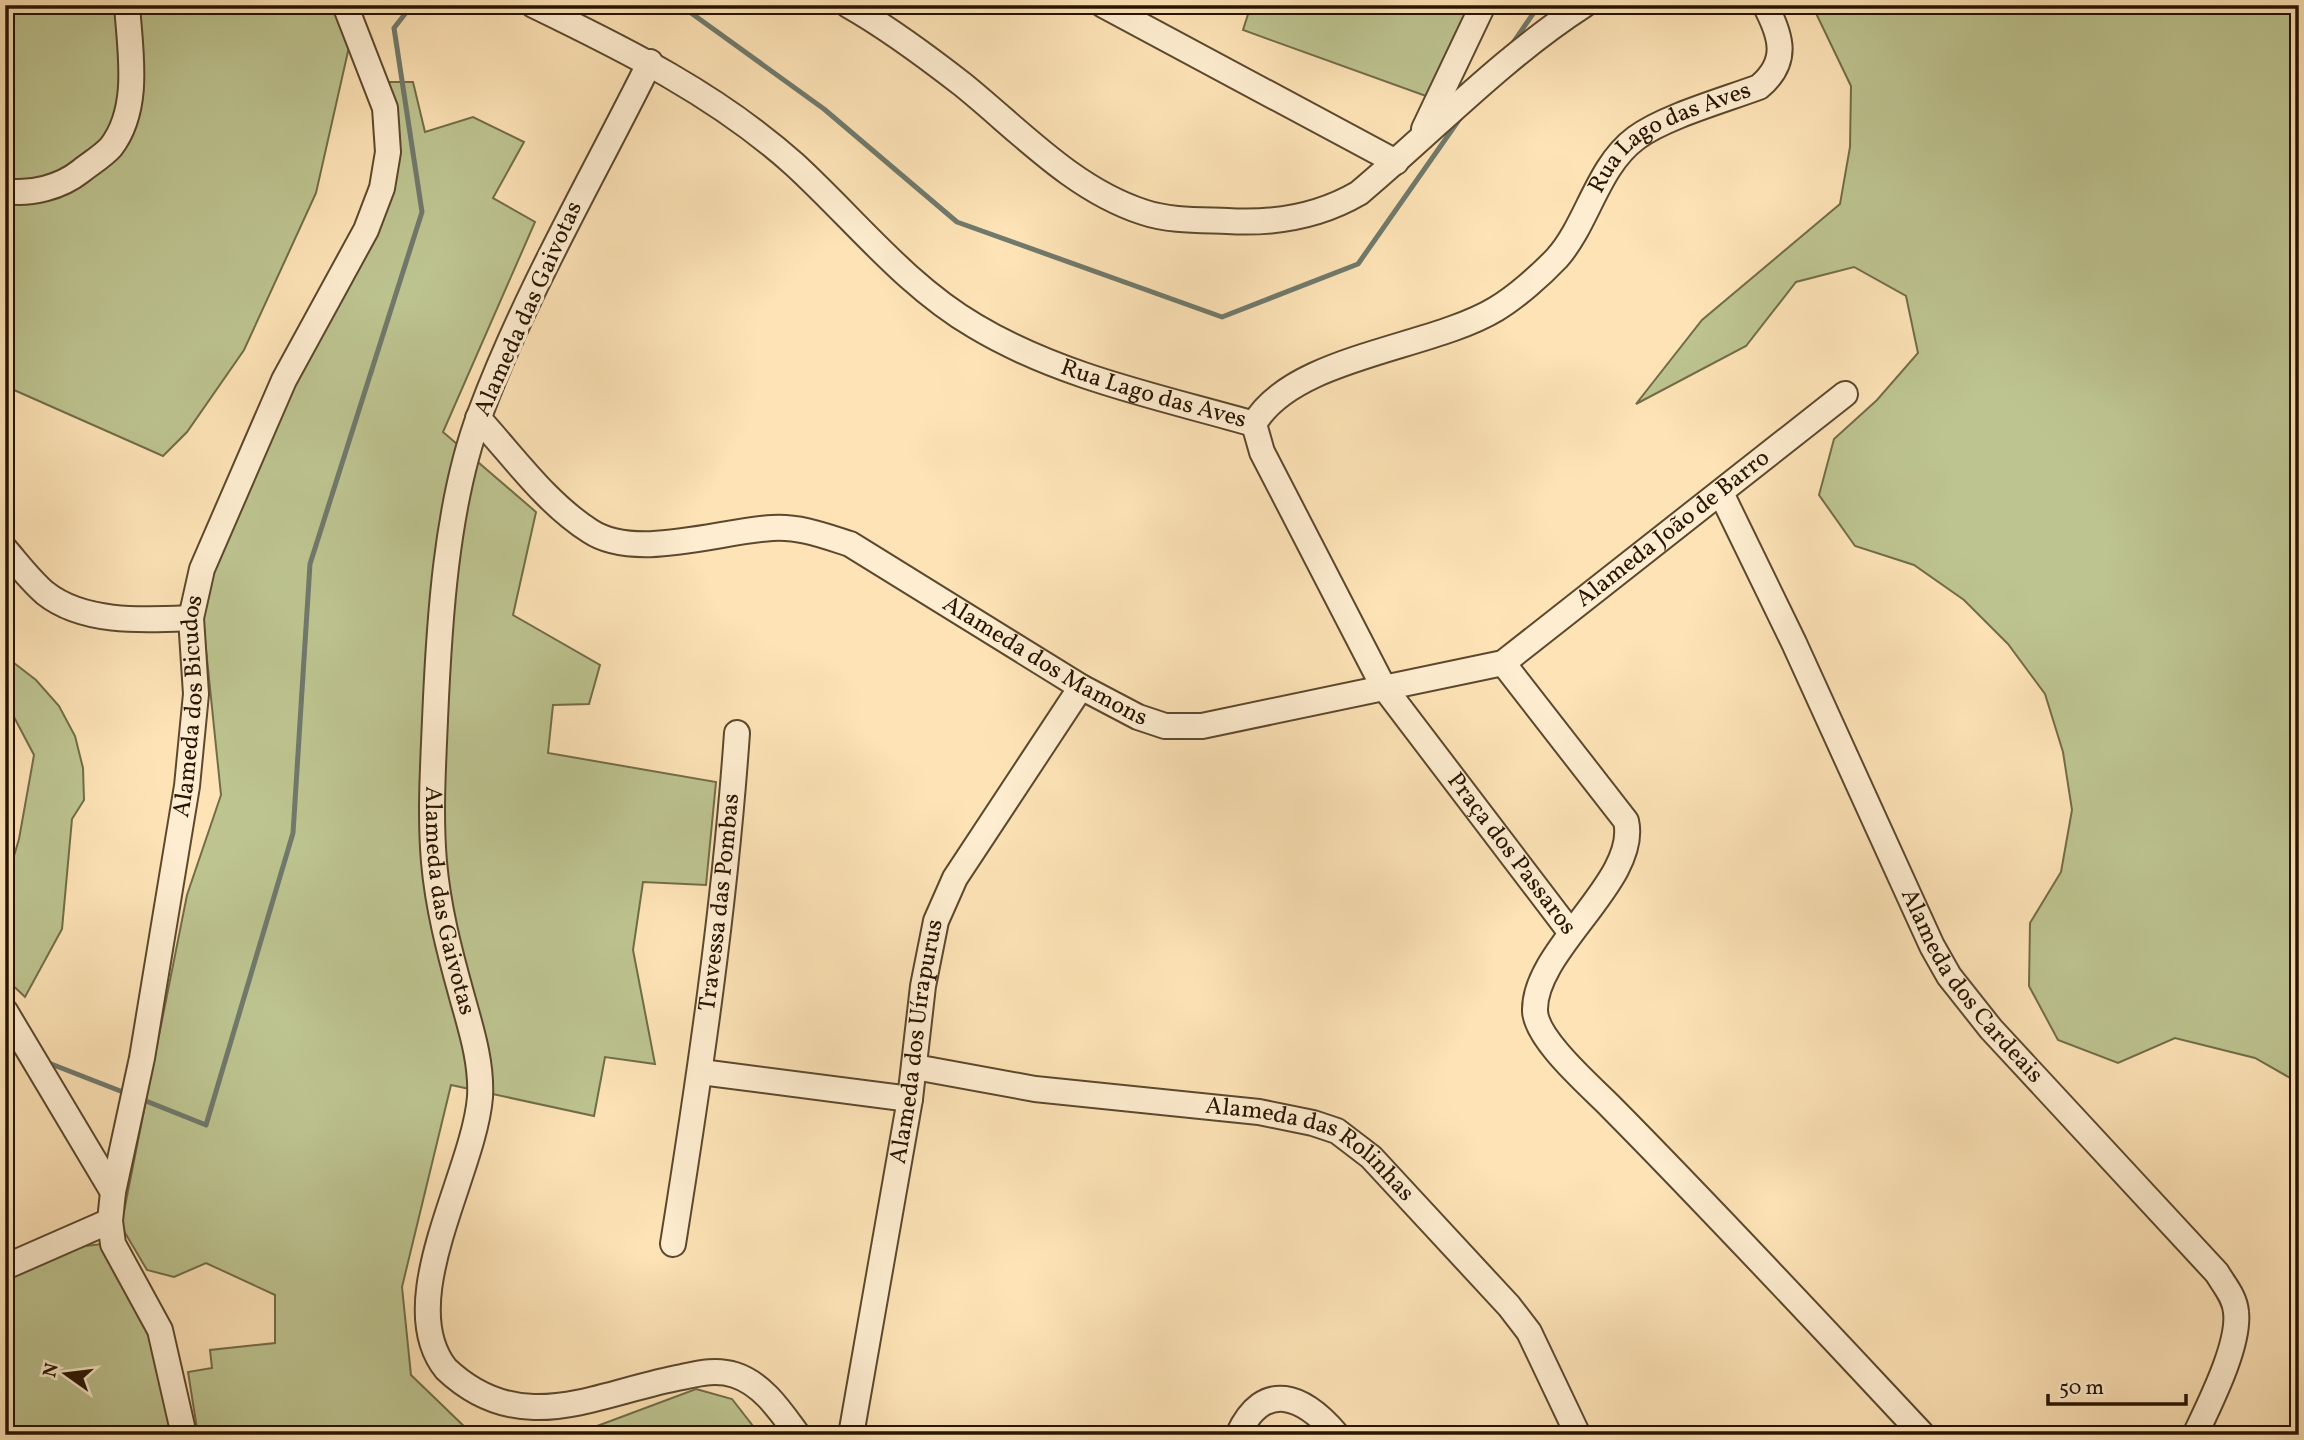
<svg xmlns="http://www.w3.org/2000/svg" width="2304" height="1440" font-family="Vollkorn,serif">
<rect width="100%" height="100%" fill="#fde3b6"/>
<filter id="stains"><feTurbulence type="fractalNoise" baseFrequency=".00286" numOctaves="4"/><feColorMatrix values="0 0 0 0 .2 0 0 0 0 .09 0 0 0 0 .02 0 0 0 .5 -.17"/></filter>
<radialGradient id="worn" r=".72"><stop offset=".6" stop-color="#630" stop-opacity="0"/><stop offset="1" stop-color="#630" stop-opacity=".3"/></radialGradient>
<g fill="#bdc490" stroke="#726c48" stroke-width="2">
<path d="M5 5H348L349 47 316 193 244 350 187 432 163 456 5 386Z"/>
<path d="M1251 5H1477L1426 96 1243 30Z"/>
<path d="M1812 5H2299V1083L2255 1058 2175 1038 2118 1063 2058 1040 2029 986 2030 923 2061 872 2072 810 2063 752 2045 694 2008 644 1964 600 1914 565 1855 546 1819 495 1834 439 1877 400 1918 353 1906 296 1854 267 1796 282 1746 346 1636 404 1702 320 1840 204 1850 147 1851 86Z"/>
<path d="M389 82H413L425 132 473 117 524 142 493 198 535 222 443 432 536 512 513 615 600 665 589 704 553 705 548 753 716 782 706 885 643 882 633 950 655 1064 605 1057 594 1116 451 1085 402 1287 411 1375 471 1433 486 1435H198L188 1372 212 1368 210 1350 275 1343V1295L206 1263 174 1277 147 1270 121 1226 187 895 221 795 203 620 212 563 394 171Z"/>
<path d="M5 656 36 680 59 706 75 736 83 768 84 800 72 819 62 929 25 997 5 978V886L19 839 34 755 5 700Z"/>
<path d="M118 1242 195 1435H19L5 1410V1269L44 1251Z"/>
<path d="M696 1389 732 1399 760 1435H573Z"/>
</g>
<g fill="none" stroke-linecap="round" stroke-linejoin="round">
<g stroke="#70796c" stroke-width="5">
<path d="M680 5 824 109 957 222 1222 317 1358 264 1461 117"/>
<path d="M1513 43 1539 5"/>
<path d="M5 1046 17 1051"/>
<path d="M46 1062 128 1094"/>
<path d="M141 1099 206 1125 293 833 310 564 422 212 394 28 412 5"/>
</g>
<g stroke="#5c482e" stroke-width="28">
<g id="minor">
<path id="s1" d="M533 5C626 50 717 95 794 164 854 219 905 285 975 326 1060 377 1160 397 1254 424 1293 356 1430 349 1496 309 1516 297 1541 275 1557 258 1588 223 1597 167 1636 138 1664 117 1724 100 1759 87 1789 62 1782 37 1765 5"/>
<path d="M848 5C887 27 926 56 962 84 1018 129 1072 189 1143 212 1169 221 1200 220 1227 221 1274 224 1318 217 1359 193 1434 130 1502 58 1584 5"/>
<path d="M1103 5 1396 162"/>
<path id="s2" d="M650 62C592 179 526 291 480 414 446 504 439 624 435 720 433 767 430 815 434 862 438 907 449 950 461 993 470 1026 482 1061 480 1097 474 1174 392 1302 446 1369 521 1440 596 1393 682 1377 700 1373 717 1369 735 1375 763 1384 781 1412 798 1435"/>
<path d="M1424 129 1483 5"/>
<path d="M5 191C31 195 61 187 81 171 91 163 103 156 111 147 141 108 130 51 127 5"/>
<path id="s3" d="M478 418C513 456 546 503 590 531 635 561 720 531 772 528 799 526 825 536 850 544L1081 687 1138 717 1165 726H1202L1503 663 1845 394"/>
<path id="s4" d="M1254 424 1262 452 1383 686 1571 933"/>
<path id="s5" d="M1721 493 1794 643 1932 946 1949 976 1991 1029 2217 1273C2224 1285 2235 1297 2236 1312 2240 1345 2209 1405 2195 1435"/>
<path d="M5 549C18 564 30 580 45 593 84 624 145 620 191 618"/>
<path d="M1503 663 1626 821C1640 880 1533 950 1535 1011 1536 1039 1589 1085 1609 1105 1716 1213 1819 1324 1923 1435"/>
<path d="M5 1011 113 1192"/>
<path id="s6" d="M915 1067 1035 1089 1259 1112 1313 1123 1337 1131 1371 1157 1509 1306 1529 1332 1578 1435"/>
<path d="M701 1072 910 1099"/>
<path id="s7" d="M673 1244C700 1074 725 905 737 733"/>
<path d="M5 1267 110 1221"/>
<path id="s8" d="M184 1435 160 1330 113 1244 110 1221 113 1192 142 1058 187 786 196 694 191 618 202 569 284 380 366 230 382 188 388 152 385 108 345 5"/>
<path id="s9" d="M851 1435 910 1099 923 986 936 921 955 878 1081 687"/>
<path d="M1238 1435C1264 1378 1304 1396 1337 1435"/>
</g>
</g>
<use href="#minor" stroke="#feedd0" stroke-width="24"/>
</g>
<g text-anchor="middle" dominant-baseline="central" stroke-width="7" stroke-linejoin="round" paint-order="stroke">
<g font-size="24" fill="#271400" stroke="#feedd0">
<text stroke="none"><textPath href="#s1" startOffset="1372">Rua Lago das Aves</textPath></text>
<text transform="translate(529 309) rotate(-66)">Alameda das Gaivotas</text>
<text stroke="none"><textPath href="#s1" startOffset="742">Rua Lago das Aves</textPath></text>
<text stroke="none"><textPath href="#s3" startOffset="1351">Alameda João de Barro</textPath></text>
<text stroke="none"><textPath href="#s3" startOffset="653">Alameda dos Mamons</textPath></text>
<text stroke="none"><textPath href="#s8" startOffset="751">Alameda dos Bicudos</textPath></text>
<text stroke="none"><textPath href="#s4" startOffset="504">Praça dos Passaros</textPath></text>
<text stroke="none"><textPath href="#s2" startOffset="884">Alameda das Gaivotas</textPath></text>
<text stroke="none"><textPath href="#s7" startOffset="345">Travessa das Pombas</textPath></text>
<text stroke="none"><textPath href="#s5" startOffset="555">Alameda dos Cardeais</textPath></text>
<text stroke="none"><textPath href="#s9" startOffset="399">Alameda dos Uírapurus</textPath></text>
<text stroke="none"><textPath href="#s6" startOffset="410">Alameda das Rolinhas</textPath></text>
</g>
</g>
<rect width="2304" height="1440" fill="none" stroke="#fde3b6" stroke-width="28"/>
<rect x="7" y="7" width="2290" height="1426" fill="none" stroke="#271400" stroke-width="3.5"/>
<rect x="14" y="14" width="2276" height="1412" fill="none" stroke="#271400" stroke-width="2"/>
<g transform="translate(66 1374) rotate(284)" stroke="#feedd0" stroke-width="5" paint-order="stroke">
<path d="M0-5L12 26L0 18L-12 26Z" fill="#271400"/>
<text y="-10" font-size="19" font-weight="bold" text-anchor="middle" fill="#271400">N</text>
</g>
<path d="M2048 1394v10h138v-10" fill="none" stroke="#271400" stroke-width="3.5"/>
<text x="2059" y="1394" font-size="21" fill="#271400" stroke="#feedd0" stroke-width="5" paint-order="stroke">50 m</text>
<rect width="100%" height="100%" filter="url(#stains)"/>
<rect width="100%" height="100%" fill="url(#worn)"/>
</svg>
